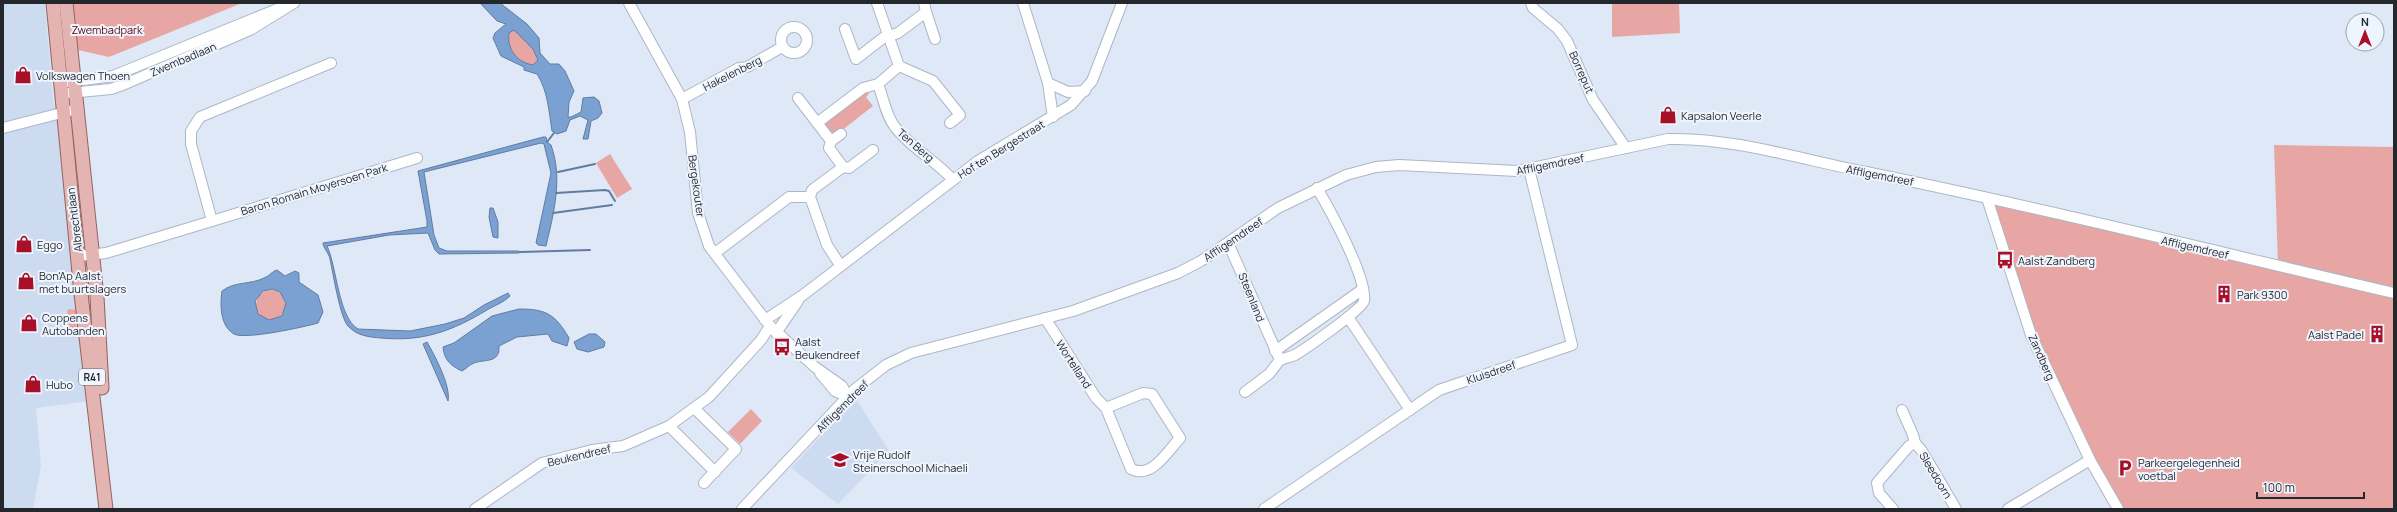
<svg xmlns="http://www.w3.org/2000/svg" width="2397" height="512" font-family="Manrope,sans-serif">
<rect width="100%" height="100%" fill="#dee8f7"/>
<g fill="#cddbf0">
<path d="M3 3H45L53 99 57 119 88 401 36 408 41 466 33 509H3Z"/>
<path d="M856 399 889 451 838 504 791 468Z"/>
</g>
<g fill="#e7a6a3">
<path d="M73 3H242L109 57 78 50Z"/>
<path d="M1612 3H1679L1680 33 1612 37Z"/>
<path d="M514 30 533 49 538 60 533 65C516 62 507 49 509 33Z"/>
<path d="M866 91 869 94 866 97 873 106 832 138 822 124Z"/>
<path d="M2274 145 2394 147V509H2118L2031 335 1987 198 2278 265Z"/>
<path d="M610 154 632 189 617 198 596 163Z"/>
<circle cx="271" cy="305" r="15"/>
<path d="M69 309 76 310 77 332 69 331 67 311Z"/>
<path d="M751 409 762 421 740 444 728 432Z"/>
</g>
<g fill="#7ba0d2" stroke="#617ca0" fill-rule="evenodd">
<path d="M480 3H500L527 24 539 38 540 53 550 64H559L565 71 574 91 569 102 568 117H571L581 112 583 98 594 97 599 101 602 113 598 118 591 121 588 139H583L588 120 580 116 570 120 566 131 557 134 552 131C549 112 548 91 537 74L524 70V67L501 56 493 38 495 33 506 24 497 21ZM514 30 533 49 538 60 533 65C516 62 507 49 509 33Z"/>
<path d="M543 137H546L547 142 551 145C563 178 554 212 546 246L538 245 536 243 551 173 544 144 541 143 424 172 434 235 439 248 447 251H518L521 252 519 253 439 254 435 250 428 233 389 235 327 246C337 267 338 317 358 329L410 331 445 324 464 318 484 305 508 293 510 296C503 303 495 305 487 310 452 331 423 342 381 338 369 337 357 336 348 326 340 317 333 273 330 259 329 253 323 248 323 243L427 227V221L418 171Z"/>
<path d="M490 208H493L498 222V238L493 237 489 217Z"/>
<path d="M277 270 285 276 295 271 299 273V282L318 295 323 312 318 323C304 327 245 340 234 334 220 326 220 305 222 291 235 281 250 285 264 278 270 276 272 271 277 270ZM272 289 280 292 286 303 282 316 269 320 258 314 255 301 263 291Z"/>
<path d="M519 309C546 309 555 314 569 338L567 346 552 341 548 334 517 337 499 346C500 365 483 358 472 364 469 365 466 369 462 371 451 366 444 360 443 347L454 343 492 316Z"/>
<path d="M589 334H596L605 342 604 347 588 352 577 349 574 342Z"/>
<path d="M427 342C435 356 451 386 448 401L423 344Z"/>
</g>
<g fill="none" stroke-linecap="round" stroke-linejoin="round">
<g stroke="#617ca0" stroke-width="2">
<path d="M547 142 554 133"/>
<path d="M558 172 595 164"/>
<path d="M556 193 605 190 609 191 615 201"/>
<path d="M553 213 612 205"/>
<path d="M521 252 590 250"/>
</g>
<g stroke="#acb7c5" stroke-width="12">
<g id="minor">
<path d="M629 3 682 99 690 132 698 213 709 246 770 326 815 367 842 386 848 397"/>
<path d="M1023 3 1048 83 1053 117"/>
<path d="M1531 3 1533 8 1558 29 1567 41 1593 100 1626 148"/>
<path d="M926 12 935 39"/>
<circle cx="794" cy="40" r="13"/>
<path d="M845 29 856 59 883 38 898 33 926 12 924 3"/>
<path d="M899 66 933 81 960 115 950 123"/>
<path d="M68 82 113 76 280 8"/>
<path d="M1048 83 1068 92 1085 91"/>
<path d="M878 84C883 97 886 116 895 127 911 148 935 160 952 179"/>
<path d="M69 93 111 89 125 84 250 30 294 3"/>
<path d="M798 98 831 141"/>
<path d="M682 99 739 68 747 67 782 47"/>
<path d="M817 123 863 88 878 84 899 66 877 3"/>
<path d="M3 128 77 109"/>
<path d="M843 167 849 168 873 150"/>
<path d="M1987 198 2031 335 2090 460 2118 509"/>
<path d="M212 221 417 158"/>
<path d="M1228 243 1280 360 1269 374 1245 392"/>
<path d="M715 253 789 197H810"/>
<path d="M79 256 106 253 212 221 191 144V131L200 117 331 63"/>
<path d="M840 265 827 245 810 197 812 190 843 167 829 148 831 141 841 134"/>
<path d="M1348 317 1410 410"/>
<path d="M1045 318 1096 398 1106 408 1131 469C1152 479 1167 452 1180 438L1152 394 1143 393 1106 408"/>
<path d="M765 320 803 295 978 161 1071 105 1092 81 1122 3"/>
<path d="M776 333 798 301"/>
<path d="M1275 351 1363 289"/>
<path d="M1280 360C1285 358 1290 357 1295 355 1305 349 1363 309 1364 301 1367 277 1330 210 1317 188"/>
<path d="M820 373 835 391 848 397"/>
<path d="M695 409 736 449 704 483"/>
<path d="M1902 410 1913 435 1915 443"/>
<path d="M669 426 715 472"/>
<path d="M475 509 542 463 592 450 623 446 669 426 709 397 761 340 770 326"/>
<path d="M742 509 854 390 886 365 911 353 1073 311 1178 273 1201 261 1278 208 1346 175 1376 167 1399 165 1517 171 1668 139C1731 137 1804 160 1866 172 2043 208 2218 252 2394 293"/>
<path d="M1264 509 1439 390 1572 345 1529 169"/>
<path d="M1893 509 1879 493 1877 483 1909 446 1915 443 1922 451 1956 509"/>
<path d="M2008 509 2090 460"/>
</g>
</g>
<g stroke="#946262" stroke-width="15">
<g id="major">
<path d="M53 3 81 294 106 509"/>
<path d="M66 3 97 297 102 388"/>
</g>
</g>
<use href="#minor" stroke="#fff" stroke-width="10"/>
<use href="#major" stroke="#e3b4b2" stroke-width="13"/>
</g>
<defs>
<g id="shop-bare" transform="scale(1.38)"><path d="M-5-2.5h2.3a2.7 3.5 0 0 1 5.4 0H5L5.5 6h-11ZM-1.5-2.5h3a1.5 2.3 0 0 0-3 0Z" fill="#a81028" stroke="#eff5fe" stroke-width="2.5" paint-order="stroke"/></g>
<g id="bus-bare" transform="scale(1.38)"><path d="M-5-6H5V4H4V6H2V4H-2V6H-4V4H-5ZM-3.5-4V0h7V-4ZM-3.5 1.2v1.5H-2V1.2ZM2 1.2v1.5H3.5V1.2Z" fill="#a81028" stroke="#eff5fe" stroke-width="2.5" paint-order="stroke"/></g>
<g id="building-bare" transform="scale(1.38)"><path d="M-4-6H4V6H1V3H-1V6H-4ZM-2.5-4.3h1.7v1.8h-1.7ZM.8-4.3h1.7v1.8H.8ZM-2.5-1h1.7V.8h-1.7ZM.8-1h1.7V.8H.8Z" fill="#a81028" stroke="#eff5fe" stroke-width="2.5" paint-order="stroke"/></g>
<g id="school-bare" transform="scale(1.38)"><path d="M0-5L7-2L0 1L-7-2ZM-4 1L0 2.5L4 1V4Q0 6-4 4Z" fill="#a81028" stroke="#eff5fe" stroke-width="2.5" paint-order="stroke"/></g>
<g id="parking-bare" transform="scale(1.38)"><path d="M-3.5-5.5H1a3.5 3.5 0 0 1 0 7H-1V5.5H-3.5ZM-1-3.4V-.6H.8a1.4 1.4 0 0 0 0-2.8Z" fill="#a81028" stroke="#eff5fe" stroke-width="2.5" paint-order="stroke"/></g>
</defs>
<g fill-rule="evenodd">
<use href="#shop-bare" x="23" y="75"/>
<use href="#shop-bare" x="1668" y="115"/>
<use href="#shop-bare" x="24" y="244"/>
<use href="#bus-bare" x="2005" y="260"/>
<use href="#shop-bare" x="26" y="281"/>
<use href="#building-bare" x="2224" y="294"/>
<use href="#shop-bare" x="29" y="323"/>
<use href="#building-bare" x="2377" y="334"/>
<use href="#bus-bare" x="782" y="347"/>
<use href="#shop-bare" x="33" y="384"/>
<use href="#school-bare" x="840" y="460"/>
<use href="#parking-bare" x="2125" y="468"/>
</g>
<g text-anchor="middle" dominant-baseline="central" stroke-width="4" stroke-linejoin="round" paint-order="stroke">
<rect fill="#eff5fe" stroke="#61666c" stroke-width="1" x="79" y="369" width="26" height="16" rx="3"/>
<g font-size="10" font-weight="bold" fill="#24282d">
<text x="92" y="377">R41</text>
</g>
<g font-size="11" fill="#5a0511" stroke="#eff5fe">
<text x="107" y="29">Zwembadpark</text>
</g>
<g font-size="11" fill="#24282d" stroke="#eff5fe">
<text transform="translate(183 59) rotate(-23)">Zwembadlaan</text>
<text transform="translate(1582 72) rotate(66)">Borreput</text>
<text transform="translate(732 73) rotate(-27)">Hakelenberg</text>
<text transform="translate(916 145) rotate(41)">Ten Berg</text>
<text transform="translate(1001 149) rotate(-32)">Hof ten Bergestraat</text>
<text transform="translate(1550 164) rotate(-11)">Affligemdreef</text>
<text transform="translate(1880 175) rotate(11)">Affligemdreef</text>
<text transform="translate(697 186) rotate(82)">Bergekouter</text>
<text transform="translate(314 189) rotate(-17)">Baron Romain Moyersoen Park</text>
<text transform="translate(74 220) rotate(-97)">Albrechtlaan</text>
<text transform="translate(1233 239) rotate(-34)">Affligemdreef</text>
<text transform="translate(2195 247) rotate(13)">Affligemdreef</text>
<text transform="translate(1252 297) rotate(68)">Steenland</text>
<text transform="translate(2042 357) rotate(66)">Zandberg</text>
<text transform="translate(1074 364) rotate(57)">Wortelland</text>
<text transform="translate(1491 372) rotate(-19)">Kluisdreef</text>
<text transform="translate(842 406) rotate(-45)">Affligemdreef</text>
<text transform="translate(579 455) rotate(-13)">Beukendreef</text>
<text transform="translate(1936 475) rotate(59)">Sleedoorn</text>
</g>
<g font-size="11" fill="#24282d" stroke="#eff5fe" text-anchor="start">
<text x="36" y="75">Volkswagen Thoen</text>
<text x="1681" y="115">Kapsalon Veerle</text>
<text x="37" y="244">Eggo</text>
<text x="2018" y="260">Aalst Zandberg</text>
<text x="39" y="275">Bon'Ap Aalst<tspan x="39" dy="13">met buurtslagers</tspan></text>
<text x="2237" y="294">Park 9300</text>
<text x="42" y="317">Coppens<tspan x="42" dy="13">Autobanden</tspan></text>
<text x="2364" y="334" text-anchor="end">Aalst Padel</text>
<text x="795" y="341">Aalst<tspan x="795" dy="13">Beukendreef</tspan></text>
<text x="46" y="384">Hubo</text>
<text x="853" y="454">Vrije Rudolf<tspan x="853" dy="13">Steinerschool Michaeli</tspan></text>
<text x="2138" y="462">Parkeergelegenheid<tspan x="2138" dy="13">voetbal</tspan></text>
</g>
</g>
<rect width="2397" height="512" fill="none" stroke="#24282d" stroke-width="8"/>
<g transform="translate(2365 32)"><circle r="19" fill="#eff5fe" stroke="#9ea3aa"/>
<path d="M0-3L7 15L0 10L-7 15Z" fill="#a81028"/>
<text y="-6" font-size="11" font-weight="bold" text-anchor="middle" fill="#24282d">N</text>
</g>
<path d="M2257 492v6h107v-6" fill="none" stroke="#24282d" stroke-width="2"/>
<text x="2263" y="492" font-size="12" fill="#24282d" stroke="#eff5fe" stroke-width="3" paint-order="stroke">100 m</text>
</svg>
